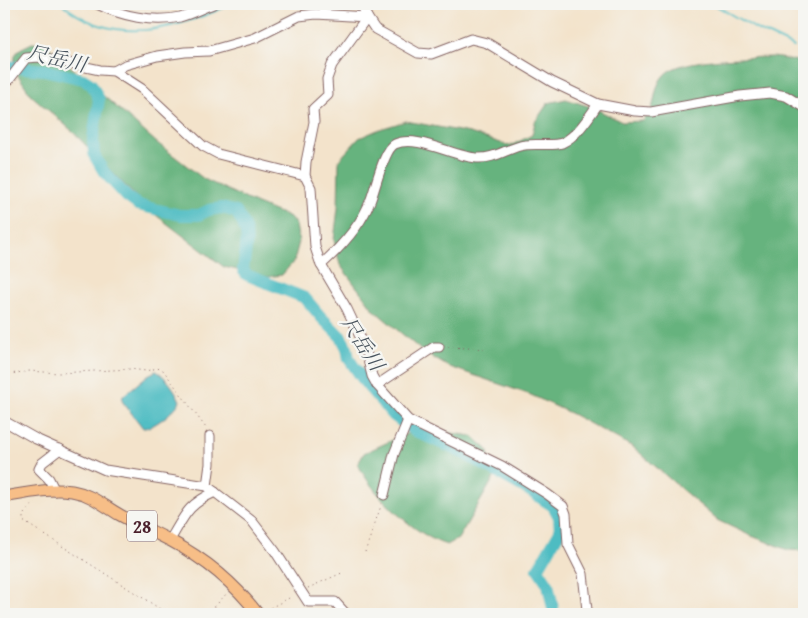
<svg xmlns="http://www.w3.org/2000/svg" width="808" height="618" font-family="'Gentium Book Plus','Noto Serif JP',serif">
<rect width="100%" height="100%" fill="#f6f6f2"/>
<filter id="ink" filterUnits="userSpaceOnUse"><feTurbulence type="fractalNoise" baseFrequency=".02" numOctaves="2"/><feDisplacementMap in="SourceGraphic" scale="10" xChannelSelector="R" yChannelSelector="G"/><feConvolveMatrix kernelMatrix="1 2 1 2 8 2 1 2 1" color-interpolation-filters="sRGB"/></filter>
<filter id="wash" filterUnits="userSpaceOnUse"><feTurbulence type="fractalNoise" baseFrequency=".0096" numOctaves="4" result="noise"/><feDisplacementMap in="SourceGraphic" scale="20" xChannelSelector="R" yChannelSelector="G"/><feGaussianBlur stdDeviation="1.12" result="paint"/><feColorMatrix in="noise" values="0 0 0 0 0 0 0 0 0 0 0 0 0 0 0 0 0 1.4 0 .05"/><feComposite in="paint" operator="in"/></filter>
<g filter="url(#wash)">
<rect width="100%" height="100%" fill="#f3e3cb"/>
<g fill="#66b37e" stroke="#586954">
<path d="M32 43 45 44 156 142 204 179 257 204 290 217 296 225 299 242 294 261 282 275 267 277 224 267 148 209 71 130 31 95 14 69 15 55 20 49Z"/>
<path d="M773 57 804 62V551L788 550 749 535 717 520 633 447 572 414 531 395 447 366 422 351 374 310 340 265 334 240 338 208 339 160 359 138 380 129 406 121 470 133 510 146 532 135 535 122 548 103 566 99 594 108 622 122 643 121C646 117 651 113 652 108 656 96 655 85 664 75 680 57 749 58 773 57Z"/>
<path d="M432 430 472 436 487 449 495 476 458 539 447 545C415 536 371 493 358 464L364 453 406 434Z"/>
</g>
<path fill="#4dbcc2" stroke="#4c6e76" d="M156 371C166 376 176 391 180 401 176 410 153 429 143 428L122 401 123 396 148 375Z"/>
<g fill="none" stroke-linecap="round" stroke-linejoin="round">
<g stroke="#4dbcc2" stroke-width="2">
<path d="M62 4C114 48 177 29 232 4"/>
<path d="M713 4 758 30 794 47"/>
</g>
<path stroke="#4dbcc2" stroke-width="12" d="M4 66 44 70 83 79 91 84 99 99 93 139 94 155 104 172 127 197 138 205 180 215H199L209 210 222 208 236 212C252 234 246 244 243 270L247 275 305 298 321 317 341 337 347 348 349 359 366 384 394 416 413 430 465 454 527 489 553 506 559 517 560 531 538 569 548 584 554 614"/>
</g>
</g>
<g filter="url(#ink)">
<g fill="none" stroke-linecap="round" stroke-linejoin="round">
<g stroke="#856463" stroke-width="11">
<g id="minor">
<path d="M97 4C122 16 153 23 180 17 191 14 202 8 213 4"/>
<path d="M360 4 367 17 375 29 418 53 431 54 471 39 487 43 552 82 598 104 635 111 651 112 740 96 770 93 786 96 804 107"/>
<path d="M367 17 332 65 327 79 328 95 313 109 314 122 306 162 305 176 311 188 315 247 321 265 347 309 365 347 372 376 377 385 408 420 502 466 547 494 563 506 566 514 568 544 583 574 587 610 590 614"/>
<path d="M114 71 125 65 157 56 185 52 209 51 255 38 299 16 316 14 367 17"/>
<path d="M4 79 9 80 26 58 39 57 100 70 114 71 142 89 203 146 218 154 305 176"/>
<path d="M321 265C341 247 362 225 371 199 376 186 384 149 395 144 417 134 454 157 477 158 493 159 505 150 520 146 532 142 551 147 562 143 577 136 589 117 598 104"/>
<path d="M377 385 434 347H439"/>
<path d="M4 421 36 439 105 470 207 486 252 521 275 551 308 602H335L346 614"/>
<path d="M207 486 210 464V436"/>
<path d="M55 491 49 479 39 469 42 463 60 449"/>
<path d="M384 495 394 454 408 420"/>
<path d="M170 540C185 515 187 505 215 492"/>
</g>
</g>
<g stroke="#856463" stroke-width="13">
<path id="major" d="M4 497C27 493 49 488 72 491 91 494 104 506 120 515 136 524 154 532 171 541 205 559 235 584 258 614"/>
</g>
<g stroke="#856463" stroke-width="1" stroke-dasharray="1 4" stroke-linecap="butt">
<path d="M448 347 485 349"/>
<path d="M4 375 29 371 59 373 130 369 146 371 157 368 163 370 206 428"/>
<path d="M35 502 23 515V521L168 614"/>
<path d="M365 552 382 503"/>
<path d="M308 588 344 572"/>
<path d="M266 610 293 596"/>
<path d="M208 614 228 592"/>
</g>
<use href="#minor" stroke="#fff" stroke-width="9"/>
<use href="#major" stroke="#f7be87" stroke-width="11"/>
</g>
</g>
<g text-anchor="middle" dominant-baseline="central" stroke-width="4.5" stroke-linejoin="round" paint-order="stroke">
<rect fill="#f6f6f2" stroke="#7e6067" stroke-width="1" x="127" y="510.5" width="30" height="31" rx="4"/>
<g font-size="18" font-weight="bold" fill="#4a1f2b">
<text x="142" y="526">28</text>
</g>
<g font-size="20" font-style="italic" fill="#4b5660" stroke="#f6f6f2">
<text transform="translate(57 58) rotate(13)">尺岳川</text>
<text transform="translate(363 343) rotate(57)">尺岳川</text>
</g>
</g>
<rect width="808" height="618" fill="none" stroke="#f6f6f2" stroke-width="20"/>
</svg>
